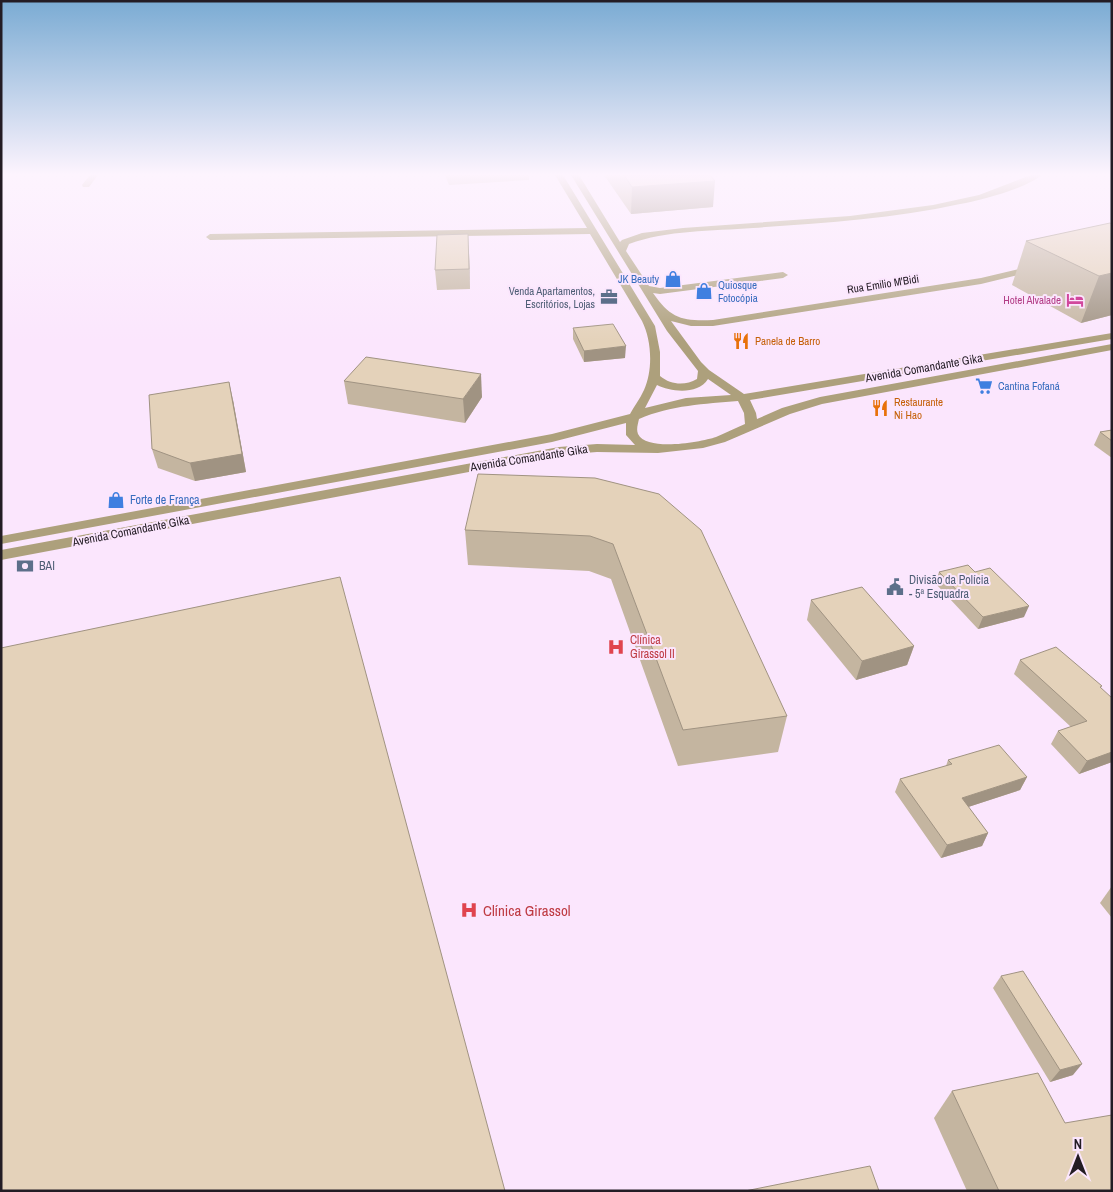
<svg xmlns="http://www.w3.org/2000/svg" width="1113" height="1192" font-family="'Archivo Narrow',sans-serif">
<rect width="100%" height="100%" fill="#fbe6fd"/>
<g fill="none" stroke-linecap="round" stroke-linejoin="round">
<g fill="#ada07c" fill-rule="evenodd">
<path d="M90 175H98L89 187H83L82 185Z"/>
<path d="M555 175H563L655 326 660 352V376C671 385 685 386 697 379L698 371 667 331 571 175H579L620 242 622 240 642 233 683 228 850 216 933 205 979 195 1031 175H1042C1024 189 982 200 960 204 892 219 822 223 753 228 712 231 667 230 629 244L626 251 649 286 660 288 783 272 788 275 783 278 660 294 653 293C671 319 682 321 713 320L981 278 1036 265 1041 268 1039 270 981 284 713 326H691L671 321 701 362 709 370 744 394 1112 333V339L750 400 756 413 757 419 782 408 820 397 1112 344V350L822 404 790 414 725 442 703 448 658 453 597 452 559 455 1 560V550L559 447 597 444 635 445 626 435V423L552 442 1 544V536L552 434 630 414C634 406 640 399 644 390 653 370 652 341 642 321L590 234 210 240 206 237 210 234 587 228ZM708 379 731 395 686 398 645 408 657 385C671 392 698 395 708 379ZM738 401 744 413 745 424C735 428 726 433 716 437 701 442 647 452 638 434 636 429 638 424 639 419 671 405 705 404 738 401Z"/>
</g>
</g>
<g fill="#c4b5a0">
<path d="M445 175H529V180L449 185Z"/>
<path d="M604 175H710L713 207 631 214Z"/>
<path d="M1112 224V315L1081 323 1012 285 1026 241Z"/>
<path d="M469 253 470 289 437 290 435 270Z"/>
<path d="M573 328 625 358 584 362 573 339Z"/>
<path d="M344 381 482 397 465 423 348 404Z"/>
<path d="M233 400 246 472 195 481 158 468 152 449Z"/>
<path d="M1112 430V458L1094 445 1100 432Z"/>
<path d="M595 478 787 716 778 752 678 766 611 579 589 571 468 565 465 530Z"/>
<path d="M939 572H975L1024 617 978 629 935 583Z"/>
<path d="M811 600 914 646 907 665 856 680 807 620Z"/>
<path d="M1020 660 1101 688 1112 762 1079 774 1051 744 1058 731 1071 727 1014 674Z"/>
<path d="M948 760 1027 777 1020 790 968 807 988 833 982 846 941 858 895 792 900 779 946 766Z"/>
<path d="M1112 886V918L1100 903Z"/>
<path d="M1001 976 1073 1075 1050 1082 993 988Z"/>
<path d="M952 1091 1112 1191H967L934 1118Z"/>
</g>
<g fill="#a09382">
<path d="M715 181 713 207 631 214 632 187Z"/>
<path d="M468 234 469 253 470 289 469 269Z"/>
<path d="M1112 273V315L1081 323 1099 276Z"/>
<path d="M626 346 625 358 584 362V351Z"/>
<path d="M481 374 482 397 465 423 463 399Z"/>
<path d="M229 382 233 400 246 472 195 481 190 463Z"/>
<path d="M1029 606 1024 617 978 629 983 617Z"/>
<path d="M914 646 907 665 856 680 862 661Z"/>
<path d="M1112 752V762L1079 774 1087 761Z"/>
<path d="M1027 777 1020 790 956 811 962 798Z"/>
<path d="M988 833 982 846 941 858 947 845Z"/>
<path d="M1082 1064 1073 1075 1050 1082 1060 1070Z"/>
</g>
<g fill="#e4d2ba" stroke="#a09382">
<path d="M624 175H710L715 181 632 187Z"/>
<path d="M1110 223 1112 224V273L1099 276 1026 241Z"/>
<path d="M468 234 469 269 435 270 437 235Z"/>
<path d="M613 324 626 346 584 351 573 328Z"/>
<path d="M366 357 481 374 463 399 344 381Z"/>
<path d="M229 382 242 454 190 463 152 449 149 395Z"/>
<path d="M1112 430V441L1100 432Z"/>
<path d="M478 474 595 478 659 494 701 530 787 716 683 730 613 544 590 536 465 530Z"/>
<path d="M968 565 975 572 990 568 1029 606 983 617 939 572Z"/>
<path d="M340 577 505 1191H1V648Z"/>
<path d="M862 587 914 646 862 661 811 600Z"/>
<path d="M1056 647 1102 686 1100 687 1112 698V752L1087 761 1058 731 1087 721 1020 660Z"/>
<path d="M999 745 1027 777 962 798 988 833 947 845 900 779 952 764 948 760Z"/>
<path d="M1023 971 1082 1064 1060 1070 1001 976Z"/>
<path d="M1038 1073 1065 1123 1112 1115V1191H999L952 1091Z"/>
<path d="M870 1166 879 1191H745Z"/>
</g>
<linearGradient id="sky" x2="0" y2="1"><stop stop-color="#7aabd3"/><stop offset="0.51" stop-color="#fdf4fe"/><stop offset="1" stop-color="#fdf4fe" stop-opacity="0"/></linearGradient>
<rect width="1113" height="342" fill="url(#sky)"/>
<defs>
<g id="shop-bare" transform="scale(1.35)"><path d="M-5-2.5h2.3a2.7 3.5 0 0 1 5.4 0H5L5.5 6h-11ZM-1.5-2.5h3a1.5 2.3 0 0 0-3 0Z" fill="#3f7fe0" stroke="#fbe6fd" stroke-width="2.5" paint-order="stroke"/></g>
<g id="office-bare" transform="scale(1.35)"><path d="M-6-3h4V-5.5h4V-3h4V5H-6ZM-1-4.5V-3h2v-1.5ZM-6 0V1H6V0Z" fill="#5c6f8a" stroke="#fbe6fd" stroke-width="2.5" paint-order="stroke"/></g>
<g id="hotel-bare" transform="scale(1.35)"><path d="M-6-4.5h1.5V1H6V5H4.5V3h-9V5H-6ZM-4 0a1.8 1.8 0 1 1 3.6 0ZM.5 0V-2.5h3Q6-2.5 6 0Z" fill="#d1479c" stroke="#fbe6fd" stroke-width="2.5" paint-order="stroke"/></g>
<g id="restaurant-bare" transform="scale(1.35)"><path d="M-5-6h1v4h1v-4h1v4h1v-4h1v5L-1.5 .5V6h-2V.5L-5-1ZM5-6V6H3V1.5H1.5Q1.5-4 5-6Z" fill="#e8710a" stroke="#fbe6fd" stroke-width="2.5" paint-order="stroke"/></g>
<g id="supermarket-bare" transform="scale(1.35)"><path d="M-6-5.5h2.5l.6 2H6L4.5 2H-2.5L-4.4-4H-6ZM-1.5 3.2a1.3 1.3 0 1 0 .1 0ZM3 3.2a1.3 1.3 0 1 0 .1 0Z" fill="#3f7fe0" stroke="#fbe6fd" stroke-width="2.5" paint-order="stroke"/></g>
<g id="bank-bare" transform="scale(1.35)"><path d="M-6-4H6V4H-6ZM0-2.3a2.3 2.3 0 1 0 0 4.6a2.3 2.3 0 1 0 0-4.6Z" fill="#5c6f8a" stroke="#fbe6fd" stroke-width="2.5" paint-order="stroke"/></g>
<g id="civic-bare" transform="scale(1.35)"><path d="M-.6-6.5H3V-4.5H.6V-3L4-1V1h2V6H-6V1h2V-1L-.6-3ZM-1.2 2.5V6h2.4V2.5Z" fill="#5c6f8a" stroke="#fbe6fd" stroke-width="2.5" paint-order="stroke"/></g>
<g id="hospital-bare" transform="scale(1.35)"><path d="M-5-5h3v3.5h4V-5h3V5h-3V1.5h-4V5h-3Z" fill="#e0444e" stroke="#fbe6fd" stroke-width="2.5" paint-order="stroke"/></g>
</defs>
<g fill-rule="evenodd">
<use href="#shop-bare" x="673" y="279"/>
<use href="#shop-bare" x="704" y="291"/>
<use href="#office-bare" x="609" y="297"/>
<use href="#hotel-bare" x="1075" y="300"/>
<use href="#restaurant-bare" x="741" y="341"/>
<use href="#supermarket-bare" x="984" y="386"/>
<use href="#restaurant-bare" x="880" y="408"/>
<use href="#shop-bare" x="116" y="500"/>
<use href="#bank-bare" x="25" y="566"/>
<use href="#civic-bare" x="895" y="587"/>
<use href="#hospital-bare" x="616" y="647"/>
<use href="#hospital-bare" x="469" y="910"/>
</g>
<g text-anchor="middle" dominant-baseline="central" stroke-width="4" stroke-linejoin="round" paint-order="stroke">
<g font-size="11" fill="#366cbe" stroke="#fbe6fd" text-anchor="start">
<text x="659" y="279" text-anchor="end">JK Beauty</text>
<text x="718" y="285">Quiosque<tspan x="718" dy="13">Fotocópia</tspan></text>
<text x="998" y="386">Cantina Fofaná</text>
</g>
<g font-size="11" fill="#231c24" stroke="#fbe6fd">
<text transform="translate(883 284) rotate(-9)">Rua Emilio M'Bidi</text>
</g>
<g font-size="11" fill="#4e5e75" stroke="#fbe6fd" text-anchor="end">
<text x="595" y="291">Venda Apartamentos,<tspan x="595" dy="13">Escritórios, Lojas</tspan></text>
</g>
<g font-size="11" fill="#b23c85" stroke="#fbe6fd" text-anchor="end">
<text x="1061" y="300">Hotel Alvalade</text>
</g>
<g font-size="11" fill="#c56008" stroke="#fbe6fd" text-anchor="start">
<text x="755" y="341">Panela de Barro</text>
<text x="894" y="402">Restaurante<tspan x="894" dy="13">Ni Hao</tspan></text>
</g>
<g font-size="12" fill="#231c24" stroke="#fbe6fd">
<text transform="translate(924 368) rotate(-10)">Avenida Comandante Gika</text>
<text transform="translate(529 458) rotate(-9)">Avenida Comandante Gika</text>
<text transform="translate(131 531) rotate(-11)">Avenida Comandante Gika</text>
</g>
<g font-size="12" fill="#366cbe" stroke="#fbe6fd" text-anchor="start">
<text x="130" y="500">Forte de França</text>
</g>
<g font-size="12" fill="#4e5e75" stroke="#fbe6fd" text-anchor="start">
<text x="39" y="566">BAI</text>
<text x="909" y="580">Divisão da Polícia<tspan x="909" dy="14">- 5ª Esquadra</tspan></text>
</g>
<g font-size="12" fill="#be3a42" stroke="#fbe6fd" text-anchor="start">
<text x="630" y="640">Clínica<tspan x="630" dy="14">Girassol II</tspan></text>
</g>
<g font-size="15" fill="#be3a42" stroke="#fbe6fd" text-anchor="start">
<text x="483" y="910">Clínica Girassol</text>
</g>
</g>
<rect width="1113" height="1192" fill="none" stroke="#231c24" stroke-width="5"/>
<g transform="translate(1078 1157)" stroke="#fbe6fd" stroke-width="4" paint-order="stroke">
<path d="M0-4L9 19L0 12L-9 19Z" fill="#231c24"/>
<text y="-8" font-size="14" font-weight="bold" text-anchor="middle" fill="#231c24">N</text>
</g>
</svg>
